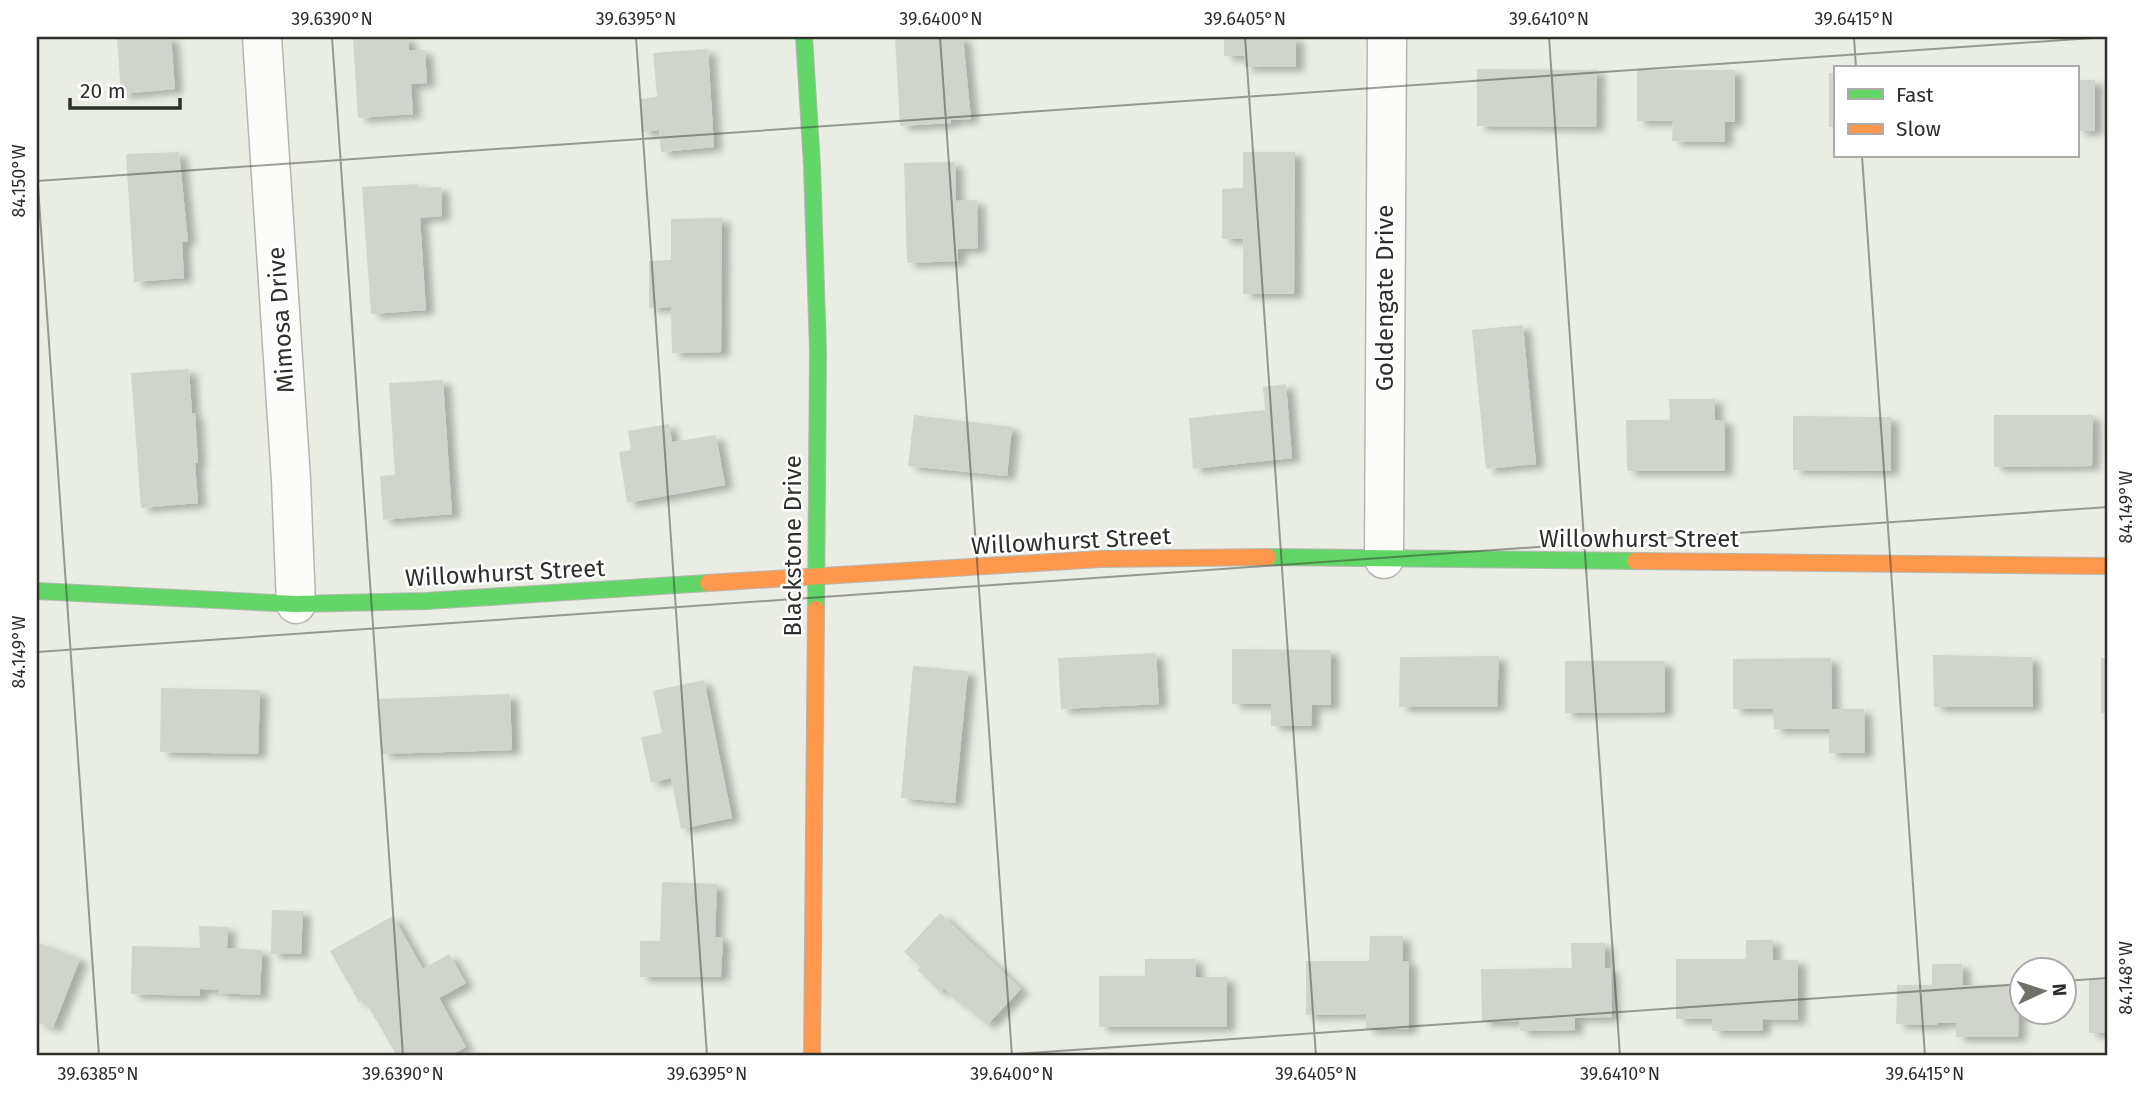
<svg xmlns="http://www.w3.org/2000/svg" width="2145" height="1093" font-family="'Fira Sans',sans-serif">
<defs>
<filter id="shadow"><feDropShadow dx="8" dy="4.5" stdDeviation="3.5" flood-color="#0004"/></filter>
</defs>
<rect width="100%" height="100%" fill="#e9ede4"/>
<g fill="#d0d4cc" filter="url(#shadow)">
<path d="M117 37H171L175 89 121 94Z"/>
<path d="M353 37H408L409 50H425L427 83 411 84 413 114 358 118Z"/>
<path d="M895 37H963L971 119 951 120V123L900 126Z"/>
<path d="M1224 37H1296V67H1244V56H1224Z"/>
<path d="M708 49 714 147 661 152 659 130 642 132 640 99 657 97 653 53Z"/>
<path d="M1477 69 1597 70 1596 127 1477 126Z"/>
<path d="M1637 70H1735V122H1725V142L1672 141 1673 121H1637Z"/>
<rect x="1829" y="73" width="6" height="54"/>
<rect x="2077" y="80" width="18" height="51"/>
<path d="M179 152 188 241 182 242 184 278 134 282 126 154Z"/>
<path d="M1243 152H1295L1294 294H1243V239H1222V189L1243 188Z"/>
<path d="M955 162 956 201 977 200 978 248 958 249V261L907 263 904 163Z"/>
<path d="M417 184 418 188 441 187 442 216 420 218 426 310 371 314 362 187Z"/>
<path d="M722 218 721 352 672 353 671 307 649 308V261L671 260V219Z"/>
<path d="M1523 325 1536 464 1486 469 1472 330Z"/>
<path d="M189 369 192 413H195L198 463H195L198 503 141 508 131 373Z"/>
<path d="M443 380 452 514 383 520 380 476 395 475 389 383Z"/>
<path d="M1286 384 1292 458 1193 469 1189 418 1265 410 1263 387Z"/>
<path d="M1669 399H1715V420H1725V471H1627L1626 420H1670Z"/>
<path d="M914 415 1012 427 1007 476 908 466Z"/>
<path d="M1994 415H2093L2092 466 1994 467Z"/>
<path d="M1793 416 1891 417V471L1793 470Z"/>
<path d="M669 424 672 442 716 435 725 485 627 503 619 452 631 450 628 431Z"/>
<path d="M1232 649 1331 650V705H1312L1311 726H1271V704H1232Z"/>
<path d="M1156 653 1159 704 1061 709 1058 658Z"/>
<path d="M1933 655 2032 657 2033 707H1934Z"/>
<path d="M1499 656 1497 707H1399L1400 657Z"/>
<path d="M1831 658 1832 709H1864L1865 753H1829V729H1774L1773 709H1733V659Z"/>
<rect x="2101" y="658" width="7" height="55"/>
<path d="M1565 661H1665V712L1565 713Z"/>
<path d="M913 666 968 671 955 803 901 798Z"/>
<path d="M704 680 732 818 681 829 671 778 651 783 641 737 662 733 653 691Z"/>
<path d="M161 688 260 690 258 754 160 752Z"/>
<path d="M510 694 512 750 382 754 379 699Z"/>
<path d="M662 882 717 884 715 937H723L721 977H640V941H660Z"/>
<path d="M272 910 303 911 301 954H271Z"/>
<path d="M940 913 1021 989 987 1025 960 1001 958 1003 944 988 940 992 917 970 921 967 904 952Z"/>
<path d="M393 916 423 969 449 954 466 983 439 998 466 1047 449 1056H397L364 999 359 1002 330 951Z"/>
<path d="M199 926 228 927 227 948 262 950 260 995 218 993 219 990 200 989V996L131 994 132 946 200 948Z"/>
<path d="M1370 936H1403V961H1409V1029H1366V1014L1306 1015V961H1369Z"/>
<path d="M1746 940H1773V960H1798V1020L1763 1019 1762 1031H1712V1019H1676V959H1746Z"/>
<path d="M37 942 80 959 53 1028 37 1022Z"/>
<path d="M1571 943H1605V968H1611L1612 1017 1575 1018V1030L1520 1031 1519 1021 1482 1022 1481 969 1572 968Z"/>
<path d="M1145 959H1195L1196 977H1227V1027H1099V976H1145Z"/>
<path d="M1932 964H1962L1963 985 2019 986 2018 1037H1956V1023H1938V1025L1896 1024 1897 985H1932Z"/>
<rect x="2089" y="980" width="19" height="53"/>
</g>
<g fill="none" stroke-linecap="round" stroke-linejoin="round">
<g stroke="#b4b7b0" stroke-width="41">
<g id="street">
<path d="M262 37 291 480 296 604"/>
<path d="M1384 559 1387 37"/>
</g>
</g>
<g stroke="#b4b7b0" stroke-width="18">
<g id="fast">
<path d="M804 37 812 165 818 351 816 609"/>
<path d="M1268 557 1635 561"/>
<path d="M37 591 296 604 426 601 708 583"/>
</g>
</g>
<g stroke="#b4b7b0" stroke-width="18">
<g id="slow">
<path d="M1635 561 2108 566"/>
<path d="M708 583 1100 559 1268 557"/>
<path d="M812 1056 816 609"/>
</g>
</g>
<use href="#street" stroke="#fcfcfb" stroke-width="38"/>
<use href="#fast" stroke="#63d668" stroke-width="16"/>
<use href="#slow" stroke="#ff974d" stroke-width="16"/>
</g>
<path fill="none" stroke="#2d302a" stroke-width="2" stroke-opacity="0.45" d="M332 37 403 1056M636 37 707 1056M940 37 1012 1056M1245 37 1316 1056M1549 37 1620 1056M1854 37 1856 68M1862 156 1925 1056M37 172 99 1056M37 181 2106 37M37 652 2108 507M2064 981 2108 978M988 1056 2022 984"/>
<g text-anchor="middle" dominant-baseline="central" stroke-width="5" stroke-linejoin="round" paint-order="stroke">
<g font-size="24" fill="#2d302a" stroke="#fff">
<text transform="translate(1385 298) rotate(-90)">Goldengate Drive</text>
<text transform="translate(281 320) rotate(-94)">Mimosa Drive</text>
<text x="1639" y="539">Willowhurst Street</text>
<text transform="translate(1071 541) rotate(-3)">Willowhurst Street</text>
<text transform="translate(793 546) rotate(-90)">Blackstone Drive</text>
<text transform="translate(505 573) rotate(-3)">Willowhurst Street</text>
</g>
</g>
<rect width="2145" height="1093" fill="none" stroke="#ffffff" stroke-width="77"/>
<rect x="1834" y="66" width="245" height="91" fill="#ffffff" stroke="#abacaa" stroke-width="2"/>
<rect x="1848" y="89" width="35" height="10" fill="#63d668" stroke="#abacaa" stroke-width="2"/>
<text x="1896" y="102" font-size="21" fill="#2d302a">Fast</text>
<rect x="1848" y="124" width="35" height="10" fill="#ff974d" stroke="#abacaa" stroke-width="2"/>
<text x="1896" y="136" font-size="21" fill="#2d302a">Slow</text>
<g transform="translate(2043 991) rotate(86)"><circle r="33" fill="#ffffff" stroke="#abacaa" stroke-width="2"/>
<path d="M0-5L12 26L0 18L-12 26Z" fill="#6f726b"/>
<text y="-10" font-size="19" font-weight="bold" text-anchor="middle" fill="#2d302a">N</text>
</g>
<path d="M70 98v10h110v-10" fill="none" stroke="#2d302a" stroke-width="3.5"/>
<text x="80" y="98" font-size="21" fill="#2d302a" stroke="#ffffff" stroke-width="5" paint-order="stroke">20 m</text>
<rect x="38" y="38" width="2068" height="1016" fill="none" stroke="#2d302a" stroke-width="2.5"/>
<g font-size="18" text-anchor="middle" fill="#2d302a">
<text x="332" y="25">39.6390°N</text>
<text x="636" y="25">39.6395°N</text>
<text x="941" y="25">39.6400°N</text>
<text x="1245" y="25">39.6405°N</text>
<text x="1549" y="25">39.6410°N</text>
<text x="1854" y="25">39.6415°N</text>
<text transform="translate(19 181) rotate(-90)" y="6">84.150°W</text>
<text transform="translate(2126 507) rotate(-90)" y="6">84.149°W</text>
<text transform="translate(19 652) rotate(-90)" y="6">84.149°W</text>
<text transform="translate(2126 978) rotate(-90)" y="6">84.148°W</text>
<text x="98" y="1080">39.6385°N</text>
<text x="403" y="1080">39.6390°N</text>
<text x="707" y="1080">39.6395°N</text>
<text x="1012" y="1080">39.6400°N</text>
<text x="1316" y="1080">39.6405°N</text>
<text x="1620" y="1080">39.6410°N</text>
<text x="1925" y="1080">39.6415°N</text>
</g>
</svg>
